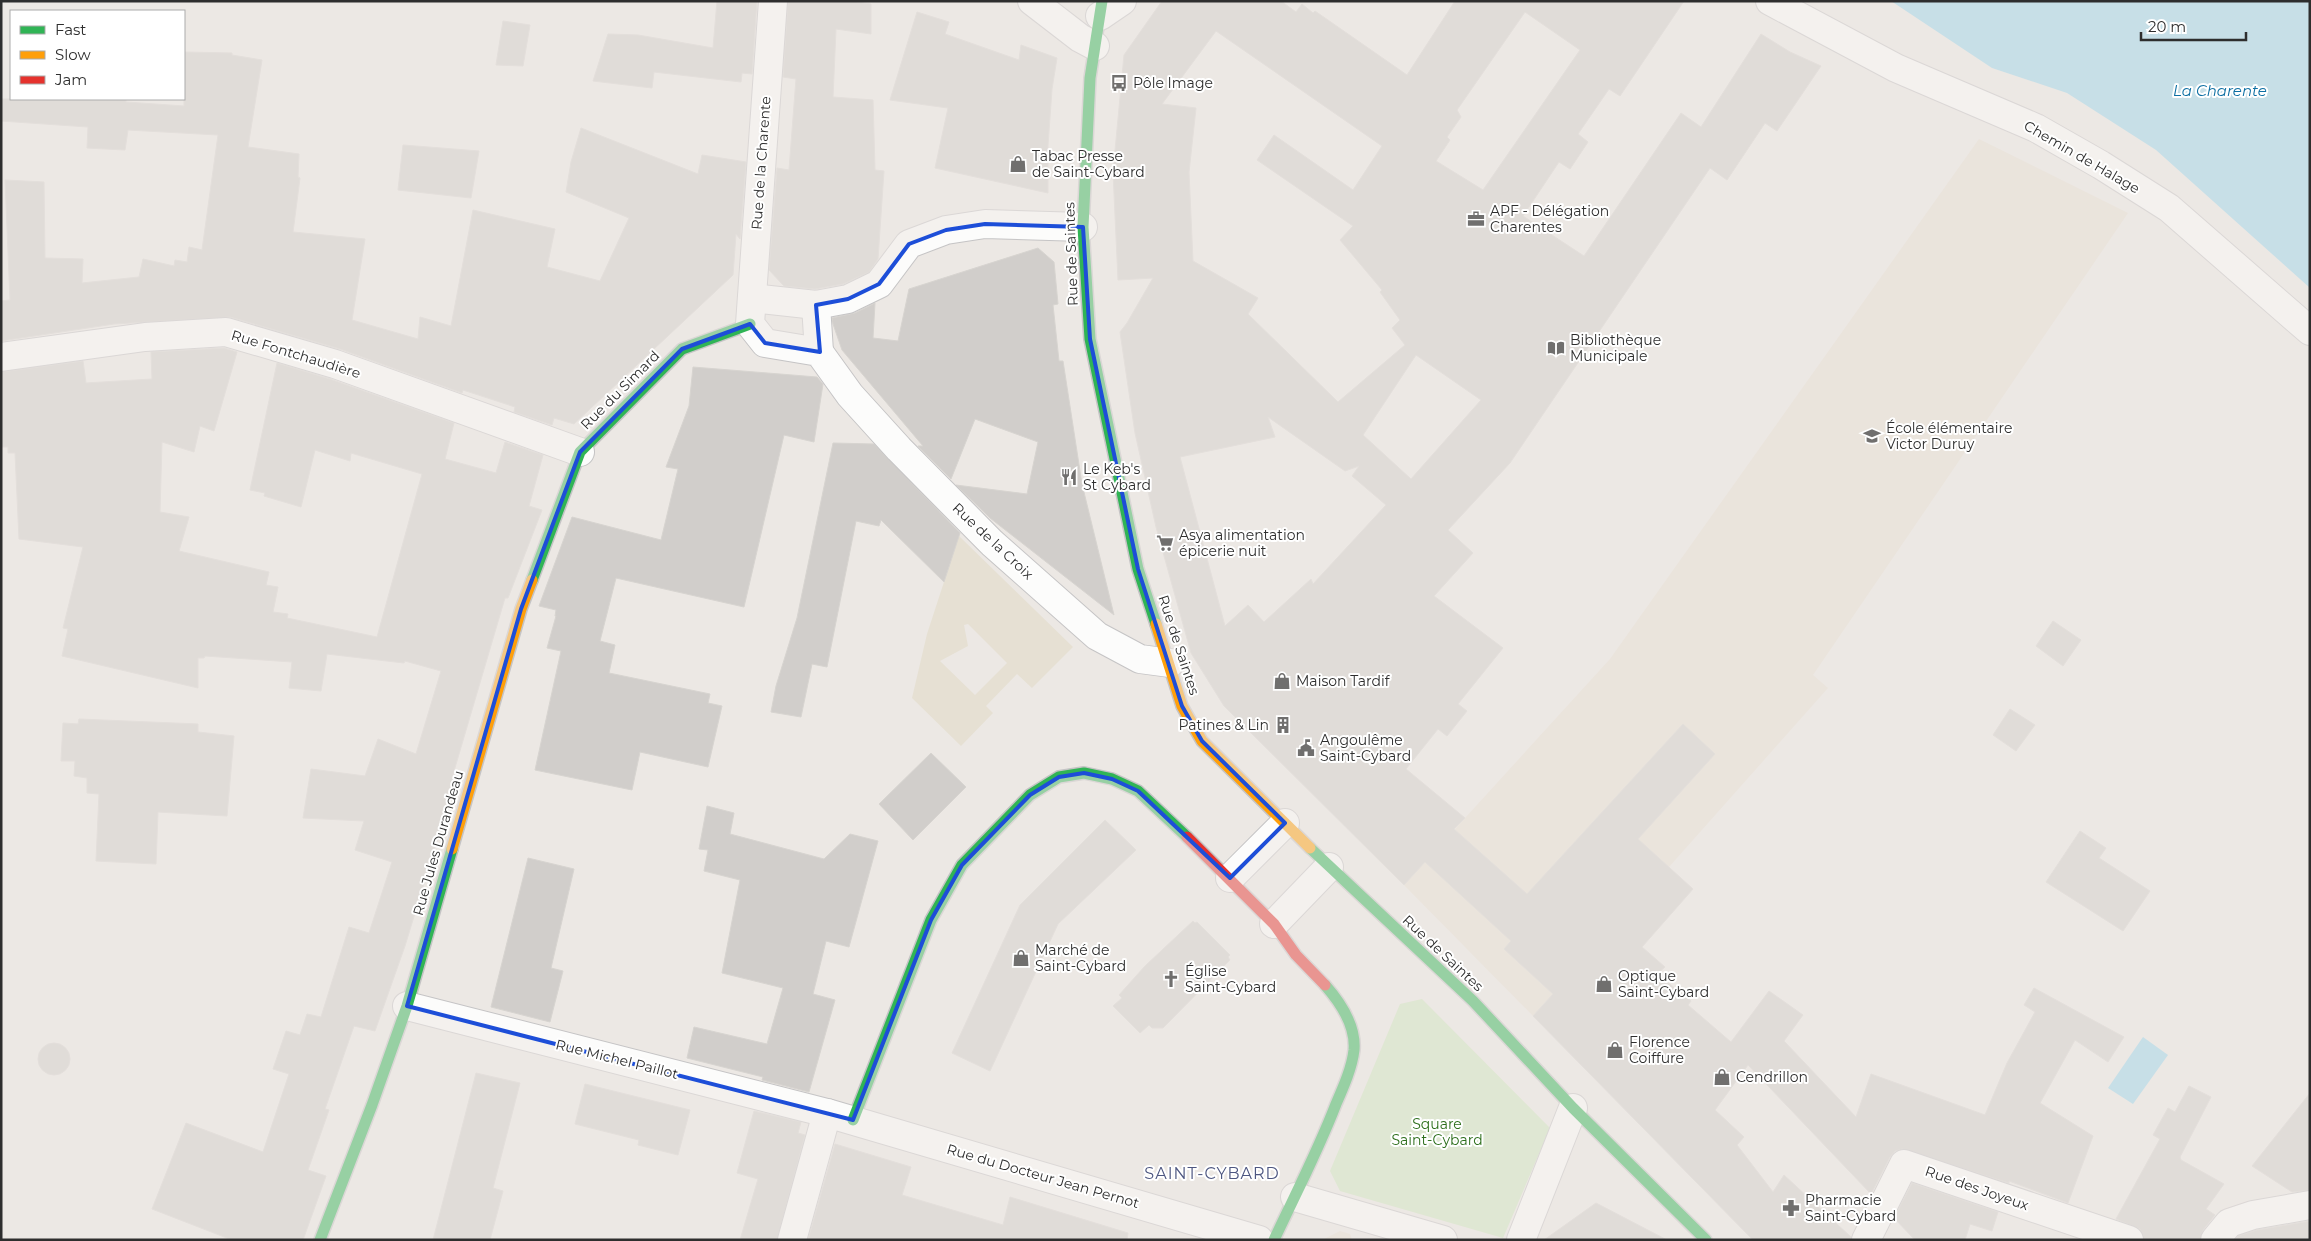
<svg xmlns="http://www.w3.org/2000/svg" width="2311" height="1241" font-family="Montserrat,sans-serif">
<rect width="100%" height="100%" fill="#ece8e4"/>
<g fill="#e6e0d3" fill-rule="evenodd">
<path d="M1979 139 2128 213 1813 675 1828 688 1669 867 1533 1016 1404 885 1610 659Z"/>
<path d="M959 536 1073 647 1032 688 1017 674 986 706 993 713 961 746 912 698 927 634ZM968 624 1007 663 975 695 940 661 968 646 964 625Z"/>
<path d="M1340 1231 1350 1234 1352 1240H1322Z"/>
</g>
<path fill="#cee6be" d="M1422 999 1550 1128 1503 1238 1340 1191 1330 1171 1400 1004Z"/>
<g fill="#99d6ec">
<path d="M1891 1H2310V288L2156 150 2067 93 1992 68Z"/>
<path d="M2143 1037 2168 1055 2133 1104 2108 1088Z"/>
</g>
<g fill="#d1cecb" stroke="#d7d4d0" fill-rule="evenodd">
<path d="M717 1H757L752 74 742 73 741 82 654 72 652 88 593 81 608 34 638 35 713 48Z"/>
<path d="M788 1H850L871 4V34L836 29 833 97 873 100 875 170 884 171 878 259 869 272 843 284 815 289 784 286 769 270 777 168 789 170 796 79 783 77Z"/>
<path d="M1162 1H1281L1296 12 1302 4 1313 13 1315 11 1407 75 1455 1H1684L1620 96 1609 89 1578 134 1588 142 1570 169 1559 162 1523 216 1584 256 1681 113 1701 127 1761 34 1790 52 1821 66 1777 131 1765 123 1727 180 1710 168 1510 463 1448 530 1473 553 1434 596 1503 648 1458 704 1467 711 1447 736 1438 729 1406 769 1465 818 1454 829 1527 894 1683 724 1715 754 1638 839 1693 889 1642 947 1665 967 1657 974 1691 1001 1688 1005 1731 1042 1769 991 1803 1015 1784 1041 1856 1117 1871 1074 1985 1115 2007 1063 2035 1012 2024 1005 2034 988 2124 1037 2108 1062 2075 1040 2040 1103 2093 1136 2068 1203 2009 1181V1183L1902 1149 1895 1151 1890 1157 1871 1194 1748 1065 1715 1110 1744 1137 1737 1145 1773 1192 1784 1175 1851 1237V1240H1753L1533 1016 1553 994 1504 949 1511 941 1425 862 1404 885 1224 706 1191 653 1156 527 1135 433 1120 332 1127 323 1153 278 1118 280 1113 172 1124 55ZM1525 12 1580 50 1483 190 1436 161 1450 140 1447 137 1461 117 1457 110ZM1216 31 1382 146 1353 190 1274 135 1257 160 1353 226 1340 240 1382 290 1380 292 1400 320 1392 328 1405 345 1338 402 1248 314 1258 298 1193 261 1189 172 1196 108 1162 104ZM1416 355 1481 400 1411 479 1363 435ZM1268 417 1345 471 1359 466 1352 476 1386 505 1313 584 1311 579 1264 622 1248 605 1225 626 1180 457 1275 437Z"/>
<path d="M917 12 949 22 945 34 1019 60 1021 45 1057 58 1052 89 1048 145V193L935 168 948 108 890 100Z"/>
<path d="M503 21 530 25 523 66 496 65Z"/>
<path d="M184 52 232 53V55L262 60 248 147 299 154 298 177 300 178 293 232 365 239 352 320 418 339 420 317 451 326 473 210 555 229 547 267 600 281 629 218 566 192 571 162 581 128 698 174 702 155 746 162 740 239 736 234 733 275 574 424 554 418 552 425 514 412 515 407 463 390 462 393 340 349 230 317 114 324 1 341V301L10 300 5 180 44 182 45 258 83 259 82 283 139 277 143 259 174 266 175 260 187 262 189 247 202 250 218 135 128 130 125 150 87 148 88 127 1 121V99H126V102L184 106Z"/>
<path d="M403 145 479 151 471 198 398 190Z"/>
<path d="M1038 248 1054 262 1058 304 1053 305 1059 361H1063L1082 484 1114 615 990 518 956 485 1027 494 1038 442 975 419 951 479 918 446H923L842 350 833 324 832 318 855 313 875 303 873 338 898 341 909 289Z"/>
<path d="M224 348 237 352 214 431 200 426 194 452 162 442 160 512 189 517 179 551 269 572 266 585 278 587 273 612 288 614 287 618 377 637 422 474 351 453 350 461 315 450 301 507 264 496 265 493 250 490 277 363 330 379 454 423 445 459 496 473 505 442 543 455 529 506 542 510 508 598H505L452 778 455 779 447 797 440 831 405 946 375 1031 354 1026 325 1109 329 1110 308 1170 326 1176 303 1240H232L152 1209 186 1123 263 1152 289 1074 273 1069 286 1031 300 1035 307 1014 321 1017 349 927 369 933 392 862 355 850 364 821 303 818 311 769 365 776 378 739 416 754 441 671 405 661 404 663 327 654 321 691 289 688 292 662 205 656 204 658H198V688L62 656 68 629 63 628 83 547 19 539 15 453H8V447H1V372L83 361 86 383 152 379 151 352Z"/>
<path d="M693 367 817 377 823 384 814 442 784 435 744 607 616 578 600 641 615 645 609 673 710 694 708 703 722 706 708 767 640 752 632 790 535 770 561 651 547 648 556 616H555L556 610 539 606 572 517 661 540 678 469 666 467 689 406Z"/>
<path d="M833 443 874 444 960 533 944 582 881 520 879 526 856 521 827 667 812 664 801 717 771 712 776 686 797 618Z"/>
<path d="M2053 621 2081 640 2063 666 2036 646Z"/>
<path d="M2010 709 2035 725 2016 751 1993 735Z"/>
<path d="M79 719 198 724V732L234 736 227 816 158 812 156 864 96 861 99 794 87 793V778L74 776 75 761H61L63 723 78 724Z"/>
<path d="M931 753 966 787 913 840 879 804Z"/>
<path d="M707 806 734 813 730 834 824 859 850 834 878 841 849 947 826 941 813 994 835 1000 809 1092 762 1080 763 1077 687 1058 694 1027 767 1044 783 988 722 973 740 880 704 871 708 850 699 849Z"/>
<path d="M1105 820 1136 850 1058 924 990 1071 952 1053 1020 905Z"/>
<path d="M2080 831 2106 848 2099 858 2150 891 2123 931 2046 882Z"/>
<path d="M528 858 574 869 551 968 563 971 550 1022 491 1007Z"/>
<path d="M1193 921 1195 923 1197 922 1230 955 1228 957 1230 960 1163 1028H1152L1149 1025 1140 1033 1113 1006 1122 998 1119 995 1145 966Z"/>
<circle cx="54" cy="1059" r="16"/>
<path d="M476 1073 520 1083 493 1188 503 1191 490 1240H433Z"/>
<path d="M585 1084 690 1110 678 1155 638 1145 639 1140 575 1124Z"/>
<path d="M2189 1086 2211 1097 2180 1157 2181 1160 2224 1184 2206 1209 2215 1215 2203 1230 2200 1240H2144L2140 1229 2116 1219 2160 1139 2153 1135 2168 1108 2175 1112Z"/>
<path d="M2310 1093V1190L2292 1192 2252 1166Z"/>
<path d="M754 1111 801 1122 798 1133 805 1135 777 1240H740L758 1179 737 1173Z"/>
<path d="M835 1144 911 1167 902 1195 1003 1225 1010 1197 1128 1233 1127 1240H808Z"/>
<path d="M1912 1183 1998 1212 1992 1231 1970 1224 1965 1240H1915L1894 1218Z"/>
<path d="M1596 1203 1667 1240H1544Z"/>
<path d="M2310 1221V1240H2235L2238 1236 2257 1230Z"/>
</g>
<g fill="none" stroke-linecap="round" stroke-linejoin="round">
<g stroke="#c5c4c5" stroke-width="30">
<g id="street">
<path d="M773 1 750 324 765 343 819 352 850 395 899 449 992 543 1097 636 1140 659 1170 663"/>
<path d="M1032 1 1080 38 1095 46"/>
<path d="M1770 1 1896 68 2036 128 2101 165 2169 208 2310 331"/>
<path d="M1100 16 1122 1"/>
<path d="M752 298 816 305 848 299 879 284 909 244 946 230 985 224 1083 227"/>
<path d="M816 305 819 352"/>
<path d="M1 357 145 337 226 332 335 364 580 452"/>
<path d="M1230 878 1285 823"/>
<path d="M1274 924 1329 867"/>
<path d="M407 1006 827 1113 1259 1240"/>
<path d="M1295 1197 1443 1240"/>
<path d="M792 1240 827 1113"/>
<path d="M1521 1240 1573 1108"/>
<path d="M1866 1240 1904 1164 2129 1240"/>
<path d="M2215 1240 2229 1223 2253 1215 2310 1205"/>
</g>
</g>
<g stroke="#c5c4c5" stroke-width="14">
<g id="fast">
<path d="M1102 1 1090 78 1083 227 1090 339 1138 569 1156 624"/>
<path d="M532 580 580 452 682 349 750 324"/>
<path d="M1310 848 1473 1001 1573 1108 1706 1240"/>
<path d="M853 1120 931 920 962 865 1030 795 1059 777 1084 773 1112 779 1138 791 1187 837"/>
<path d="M320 1240 372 1105 407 1006 452 849"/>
<path d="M1274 1240C1295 1195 1318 1151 1336 1104 1343 1088 1352 1068 1354 1050 1356 1026 1340 1002 1325 985"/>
</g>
</g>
<g stroke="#c5c4c5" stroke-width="14">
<g id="slow">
<path d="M1156 624 1182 706 1202 741 1310 848"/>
<path d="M452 849 521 609 532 580"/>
</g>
</g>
<g stroke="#c5c4c5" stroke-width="14">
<path id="jam" d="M1187 837 1274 924 1296 955 1325 985"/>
</g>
<use href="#street" stroke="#fcfcfb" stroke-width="28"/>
<use href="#fast" stroke="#30b455" stroke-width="11"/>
<use href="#slow" stroke="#ff9f0a" stroke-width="11"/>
<use href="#jam" stroke="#e5322d" stroke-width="11"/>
</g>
<path d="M0 0H2311V1241H0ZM985 224 1083 227 1090 339 1138 569 1182 706 1202 741 1285 823 1230 878 1138 791 1112 779 1084 773 1059 777 1030 795 962 865 931 920 853 1120 407 1006 521 609 580 452 682 349 750 324 765 343 820 352 816 305 848 299 879 284 909 244 946 230Z" fill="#ece8e4" fill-opacity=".55" fill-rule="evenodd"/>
<path fill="none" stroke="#1d4ed8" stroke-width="4" stroke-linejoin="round" d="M985 224 1083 227 1090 339 1138 569 1182 706 1202 741 1285 823 1230 878 1138 791 1112 779 1084 773 1059 777 1030 795 962 865 931 920 853 1120 407 1006 521 609 580 452 682 349 750 324 765 343 820 352 816 305 848 299 879 284 909 244 946 230Z"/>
<defs>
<g id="bus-bare" transform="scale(1.35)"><path d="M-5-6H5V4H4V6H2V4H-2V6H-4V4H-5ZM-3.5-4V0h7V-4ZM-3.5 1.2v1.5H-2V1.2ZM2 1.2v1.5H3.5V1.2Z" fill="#706f6e" stroke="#fff" stroke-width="2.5" paint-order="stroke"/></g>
<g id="shop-bare" transform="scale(1.35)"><path d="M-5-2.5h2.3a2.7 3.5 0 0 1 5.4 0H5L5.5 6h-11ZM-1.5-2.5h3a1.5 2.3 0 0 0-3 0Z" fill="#706f6e" stroke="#fff" stroke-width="2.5" paint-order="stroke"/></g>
<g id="office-bare" transform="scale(1.35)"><path d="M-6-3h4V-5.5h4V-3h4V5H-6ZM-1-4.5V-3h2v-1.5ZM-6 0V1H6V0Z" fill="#706f6e" stroke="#fff" stroke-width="2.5" paint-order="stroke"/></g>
<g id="library-bare" transform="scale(1.35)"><path d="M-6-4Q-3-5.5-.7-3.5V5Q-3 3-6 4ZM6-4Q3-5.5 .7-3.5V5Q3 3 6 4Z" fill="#706f6e" stroke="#fff" stroke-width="2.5" paint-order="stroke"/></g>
<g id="school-bare" transform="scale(1.35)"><path d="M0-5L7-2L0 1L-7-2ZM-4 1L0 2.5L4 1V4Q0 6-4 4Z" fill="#706f6e" stroke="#fff" stroke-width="2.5" paint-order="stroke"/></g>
<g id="restaurant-bare" transform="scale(1.35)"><path d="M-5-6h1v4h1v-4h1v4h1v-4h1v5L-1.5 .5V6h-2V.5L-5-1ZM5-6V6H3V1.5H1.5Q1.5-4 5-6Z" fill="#706f6e" stroke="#fff" stroke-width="2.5" paint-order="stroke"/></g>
<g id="supermarket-bare" transform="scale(1.35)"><path d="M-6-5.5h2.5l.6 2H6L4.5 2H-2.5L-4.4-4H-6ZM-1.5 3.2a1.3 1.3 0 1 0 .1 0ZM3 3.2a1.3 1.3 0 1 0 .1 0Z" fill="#706f6e" stroke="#fff" stroke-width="2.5" paint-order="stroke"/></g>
<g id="building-bare" transform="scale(1.35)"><path d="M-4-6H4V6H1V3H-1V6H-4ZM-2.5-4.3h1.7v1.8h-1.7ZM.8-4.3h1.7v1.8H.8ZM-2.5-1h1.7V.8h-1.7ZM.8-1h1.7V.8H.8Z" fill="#706f6e" stroke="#fff" stroke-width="2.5" paint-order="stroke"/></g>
<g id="civic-bare" transform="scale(1.35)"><path d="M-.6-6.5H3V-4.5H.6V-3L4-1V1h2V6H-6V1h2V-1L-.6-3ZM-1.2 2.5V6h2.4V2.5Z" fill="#706f6e" stroke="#fff" stroke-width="2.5" paint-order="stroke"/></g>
<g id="church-bare" transform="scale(1.35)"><path d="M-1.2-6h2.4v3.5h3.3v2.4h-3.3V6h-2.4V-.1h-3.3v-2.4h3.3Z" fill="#706f6e" stroke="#fff" stroke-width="2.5" paint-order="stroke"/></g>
<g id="pharmacy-bare" transform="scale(1.35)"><path d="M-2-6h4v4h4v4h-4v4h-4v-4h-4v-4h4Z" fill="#706f6e" stroke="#fff" stroke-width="2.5" paint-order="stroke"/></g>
</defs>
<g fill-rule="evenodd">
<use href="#bus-bare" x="1119" y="83"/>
<use href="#shop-bare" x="1018" y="164"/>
<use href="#office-bare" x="1476" y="219"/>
<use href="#library-bare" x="1556" y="348"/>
<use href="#school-bare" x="1872" y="436"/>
<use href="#restaurant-bare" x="1069" y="477"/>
<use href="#supermarket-bare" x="1165" y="543"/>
<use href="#shop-bare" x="1282" y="681"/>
<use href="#building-bare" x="1283" y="725"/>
<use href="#civic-bare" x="1306" y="748"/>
<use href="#shop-bare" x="1021" y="958"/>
<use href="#church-bare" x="1171" y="979"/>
<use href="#shop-bare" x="1604" y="984"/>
<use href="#shop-bare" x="1615" y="1050"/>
<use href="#shop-bare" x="1722" y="1077"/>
<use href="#pharmacy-bare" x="1791" y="1208"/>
</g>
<g text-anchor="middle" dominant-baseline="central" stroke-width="4" stroke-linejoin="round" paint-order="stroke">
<g font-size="14" fill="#2e2e2e" stroke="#fff" text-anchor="start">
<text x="1133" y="83">Pôle Image</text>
<text x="1032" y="156">Tabac Presse<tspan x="1032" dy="16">de Saint-Cybard</tspan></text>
<text x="1490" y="211">APF - Délégation<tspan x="1490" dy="16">Charentes</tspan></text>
<text x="1570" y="340">Bibliothèque<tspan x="1570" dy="16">Municipale</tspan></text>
<text x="1886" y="428">École élémentaire<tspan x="1886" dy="16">Victor Duruy</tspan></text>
<text x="1083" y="469">Le Keb's<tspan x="1083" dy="16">St Cybard</tspan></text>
<text x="1179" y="535">Asya alimentation<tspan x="1179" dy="16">épicerie nuit</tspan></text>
<text x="1296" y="681">Maison Tardif</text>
<text x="1269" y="725" text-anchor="end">Patines &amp; Lin</text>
<text x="1320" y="740">Angoulême<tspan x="1320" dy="16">Saint-Cybard</tspan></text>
<text x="1035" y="950">Marché de<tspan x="1035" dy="16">Saint-Cybard</tspan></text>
<text x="1185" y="971">Église<tspan x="1185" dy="16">Saint-Cybard</tspan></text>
<text x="1618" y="976">Optique<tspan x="1618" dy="16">Saint-Cybard</tspan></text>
<text x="1629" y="1042">Florence<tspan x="1629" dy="16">Coiffure</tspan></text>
<text x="1736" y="1077">Cendrillon</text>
<text x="1805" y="1200">Pharmacie<tspan x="1805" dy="16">Saint-Cybard</tspan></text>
</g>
<g font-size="14" fill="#2e2e2e" stroke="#fff">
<text transform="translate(2082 157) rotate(30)">Chemin de Halage</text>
<text transform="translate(761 163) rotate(-86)">Rue de la Charente</text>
<text transform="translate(1071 254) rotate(-92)">Rue de Saintes</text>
<text transform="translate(296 354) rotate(17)">Rue Fontchaudière</text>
<text transform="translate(620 390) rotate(-45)">Rue du Simard</text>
<text transform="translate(993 541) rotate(43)">Rue de la Croix</text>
<text transform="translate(1179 645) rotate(72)">Rue de Saintes</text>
<text transform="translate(438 843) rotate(-74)">Rue Jules Durandeau</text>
<text transform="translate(1443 953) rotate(43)">Rue de Saintes</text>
<text transform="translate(617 1059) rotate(14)">Rue Michel Paillot</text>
<text transform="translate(1043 1176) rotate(16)">Rue du Docteur Jean Pernot</text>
<text transform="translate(1977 1188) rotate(19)">Rue des Joyeux</text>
</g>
<g font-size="14" fill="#2c6e1b" stroke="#fff">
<text x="1437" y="1124">Square<tspan x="1437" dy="16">Saint-Cybard</tspan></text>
</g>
<g font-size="15" font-style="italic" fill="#0d6fa3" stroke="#fff">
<text x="2220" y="90">La Charente</text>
</g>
<g font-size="16" letter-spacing="1" fill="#4d5680" stroke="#fff">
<text x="1212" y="1173">SAINT-CYBARD</text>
</g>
</g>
<rect width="2311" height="1241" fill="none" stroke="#2e2e2e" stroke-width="5"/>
<rect x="10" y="10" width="175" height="90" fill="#ffffff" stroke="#ababab"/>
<rect x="20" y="26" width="25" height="8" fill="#30b455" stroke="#ababab"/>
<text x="55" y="35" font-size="15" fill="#2e2e2e">Fast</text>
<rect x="20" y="51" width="25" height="8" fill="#ff9f0a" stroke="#ababab"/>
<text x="55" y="60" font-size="15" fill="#2e2e2e">Slow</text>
<rect x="20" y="76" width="25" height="8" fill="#e5322d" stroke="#ababab"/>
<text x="55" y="85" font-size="15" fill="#2e2e2e">Jam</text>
<path d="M2141 32v8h105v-8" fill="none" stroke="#2e2e2e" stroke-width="2.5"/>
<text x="2148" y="32" font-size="15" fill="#2e2e2e" stroke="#ffffff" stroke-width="4" paint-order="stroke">20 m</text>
</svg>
